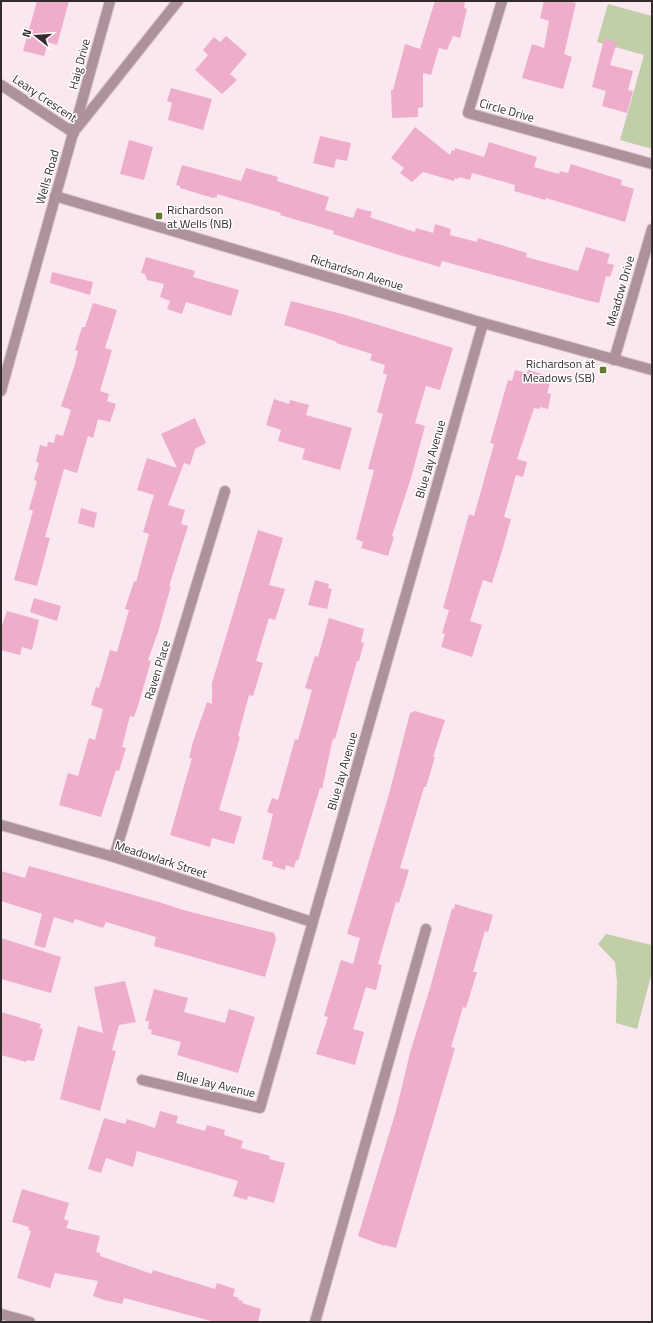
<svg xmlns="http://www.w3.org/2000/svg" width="653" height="1323" font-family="'Titillium Web',sans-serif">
<rect width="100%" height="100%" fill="#fbe7f0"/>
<g fill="#c1cfa8">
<path d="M608 4 652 16V149L620 140 644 55 597 42Z"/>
<path d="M606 934 652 945V972L637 1029 616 1023 617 982 615 962 598 944Z"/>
</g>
<g fill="#eeadcb">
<path d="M37 1H69L57 45 48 42 44 56 23 51Z"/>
<path d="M435 1H465L464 8 467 9 460 38 453 36 447 50 439 48 431 75 423 73V107L418 108V117L392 118 391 90H393L405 44 420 49Z"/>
<path d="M544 1H569L576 3 564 54 572 57 563 89 522 78 532 44 544 48 549 21 540 18Z"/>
<path d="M226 36 247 54 230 74 237 80 222 94 195 70 208 55 203 50 214 37 220 42Z"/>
<path d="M604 39 617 42 610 65 633 71 628 90 633 91 627 113 602 106 606 91 592 87Z"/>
<path d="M171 88 212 99 203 130 168 120 172 103 167 101Z"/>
<path d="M415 127 450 155 452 150 455 151V148L484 157 489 142 537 157 534 167 559 174 560 171 568 173 571 164 622 180 621 185 634 189 625 222 546 198 545 200 514 191 515 185 472 173 470 180 459 177 458 179 455 178 454 181 423 172 412 182 400 173 404 168 391 158Z"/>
<path d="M320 136 351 143 347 161 336 159 334 168 313 163Z"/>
<path d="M129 140 153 147 144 180 120 174Z"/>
<path d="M182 165 241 181 246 168 278 177 277 181 329 197 325 210 353 218 357 208 372 212 370 217 372 218 415 232 416 228 433 233 435 224 451 229 450 235 477 242 478 238 527 253 526 257 578 271 586 247 610 254 607 263 614 265 610 277 606 276 599 303 590 301 442 261 440 267 399 255 333 234 334 231 280 215 281 213 217 194V197L213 198 180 188V186L176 185Z"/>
<path d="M146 257 195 271 193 277 239 290 231 316 186 302 182 314 167 309 170 301 160 297 164 284 147 280 145 274 141 273Z"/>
<path d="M52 272 93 282 90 295 50 283Z"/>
<path d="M291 301 346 315 453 348 440 390 426 386 415 423 425 426 411 478 392 536 394 537 388 556 361 548 363 542 356 539 374 470 368 469 383 414 377 412 387 375 383 373 385 365 370 360 372 354 336 343 337 342 317 335 284 325Z"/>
<path d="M93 303 117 310 105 348 112 350 100 391 109 394 107 401 116 404 110 422 98 419 93 438 88 436 77 473 64 469 45 537 50 538 37 586 14 580 33 511 29 509 37 481 34 480 39 463 36 462 40 445 47 447 48 442 54 443 56 434 63 436 71 410 61 406 75 364 78 351 75 350 82 327H85Z"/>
<path d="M515 370 527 373 528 370 552 377 547 393 551 394 548 409 540 407V409L534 408 517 459 527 462 523 477 516 475 504 517 511 519 502 551 492 583 483 580 470 621 482 625 472 657 441 647 445 634 442 633 449 610 443 608 469 514 474 516 494 444 490 443 508 380 512 381Z"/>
<path d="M274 399 289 404 290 400 309 405 306 415 352 428 340 470 302 459 305 449 278 441 281 430 266 425Z"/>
<path d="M195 418 206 443 195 449 190 465 184 463 168 505 185 510 181 524 188 526 169 586H171L158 632 148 660 151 661 137 709 134 717 130 716 122 747 126 748 119 771 116 770 101 817 59 805 68 773 78 776 89 738 95 740 103 709 91 705 96 687 99 688 110 650 117 652 129 610 125 609 134 581 136 582 149 534 143 532 154 495 137 490 147 458 177 468 161 434Z"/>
<path d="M81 508 97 513 94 528 78 523Z"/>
<path d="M258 530 283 538 269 585 285 589 275 620 269 618 256 661 263 663 253 696 249 695 238 736 240 737 219 810 242 817 234 844 212 838 210 847 170 835 192 758H189L193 742 207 702 212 704V683Z"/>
<path d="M315 580 329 584 328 588 332 589 327 609 308 605Z"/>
<path d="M34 598 61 606 57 621 30 612Z"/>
<path d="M7 611 39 620 32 650 22 647 20 655 1 650V629Z"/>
<path d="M329 618 364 629 361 642 364 643 359 661H357L335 739 333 738 322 789 320 788 298 861 296 860 294 868 286 865 285 870 272 866 273 862 262 859 273 814 267 812 272 798 278 800 295 739 298 740 312 690 305 688 315 656 318 657Z"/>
<path d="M415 711 445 720 433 757H435L426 787H424L400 868 409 870 399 903 396 902 378 964 382 965 376 990 366 987 353 1029 364 1032 355 1065 316 1054 328 1017 324 1016 341 960 353 964 360 938 347 934 389 794 410 713Z"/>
<path d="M29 866 159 902 183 910 274 933 276 939 265 977 154 946 156 937 106 922 103 928 75 919 73 923 54 917 45 948 34 945 42 914 1 901V871L25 878Z"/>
<path d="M455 904 493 915 488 932 485 931 473 972H477L472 988 466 1008 463 1007 451 1047 455 1048 451 1062 396 1248 384 1245V1246L358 1236 396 1111 410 1053 430 988 452 908 454 909Z"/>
<path d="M1 938 61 957 51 993 1 979Z"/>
<path d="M125 981 136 1022 119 1025 112 1050 116 1051 100 1111 60 1099 78 1026 103 1033 94 987Z"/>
<path d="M154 989 188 998 184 1012 225 1023 229 1009 255 1017 238 1073 177 1055 181 1042 151 1034 152 1030 148 1029 149 1021H145Z"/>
<path d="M1 1012 41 1024 39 1028 43 1029 34 1061 27 1060 26 1062 1 1055Z"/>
<path d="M160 1111 178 1116 176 1123 205 1131 207 1125 225 1130 224 1135 243 1141 241 1148 270 1156 269 1159 285 1163 274 1203 248 1196 247 1200 233 1196 238 1181 137 1151 133 1167 106 1158 101 1173 88 1169 104 1118 125 1124 127 1119 155 1128Z"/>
<path d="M22 1189 69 1203 64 1219 69 1221 66 1228 100 1236 96 1252 100 1253V1256L152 1274 153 1270 215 1289 217 1283 235 1289 233 1296 239 1298 238 1300 243 1301 242 1303 261 1309 258 1322H215L124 1298 122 1304 104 1300 93 1296 98 1281 55 1273 50 1288 17 1278 31 1231 28 1230 29 1227 12 1222Z"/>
</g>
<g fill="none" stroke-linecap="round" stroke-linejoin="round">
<g stroke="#d7c5cd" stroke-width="12">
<g id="minor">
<path d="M502 1 468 113 652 164"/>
<path d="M1 85 74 133"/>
<path d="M77 128 178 1"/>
<path d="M55 196 483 323 652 370"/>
<path d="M614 360 652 229"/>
<path d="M1 391 110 1"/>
<path d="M1 825 114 857 312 922"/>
<path d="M114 857 225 491"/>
<path d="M142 1080 260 1108 483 323"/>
<path d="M1 1314 30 1322"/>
<path d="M315 1322 426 929"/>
</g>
</g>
<use href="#minor" stroke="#ad919d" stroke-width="10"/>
</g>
<g fill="#647b2d" stroke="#fff" stroke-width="1.5">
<rect x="155" y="212" width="8" height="8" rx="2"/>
<rect x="599" y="366" width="8" height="8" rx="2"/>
</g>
<g text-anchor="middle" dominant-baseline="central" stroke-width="3" stroke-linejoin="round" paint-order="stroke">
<g font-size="12" fill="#332b2e" stroke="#fff">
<text transform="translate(79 64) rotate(-75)">Haig Drive</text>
<text transform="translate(45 98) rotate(34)">Leary Crescent</text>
<text transform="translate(507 110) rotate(16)">Circle Drive</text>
<text transform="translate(47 177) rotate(-74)">Wells Road</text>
<text transform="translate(357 272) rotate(17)">Richardson Avenue</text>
<text transform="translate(620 291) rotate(-74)">Meadow Drive</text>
<text transform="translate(430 459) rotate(-74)">Blue Jay Avenue</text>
<text transform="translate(157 670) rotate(-73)">Raven Place</text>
<text transform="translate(342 771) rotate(-74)">Blue Jay Avenue</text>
<text transform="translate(161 859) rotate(18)">Meadowlark Street</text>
<text transform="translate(216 1084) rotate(13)">Blue Jay Avenue</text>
</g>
<g font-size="12" fill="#332b2e" stroke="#fff" text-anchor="start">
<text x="167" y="209">Richardson<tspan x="167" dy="14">at Wells (NB)</tspan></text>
<text x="595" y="363" text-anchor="end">Richardson at<tspan x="595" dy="14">Meadows (SB)</tspan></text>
</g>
</g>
<rect width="653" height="1323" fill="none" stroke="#332b2e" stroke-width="4"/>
<g transform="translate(36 36) rotate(287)" stroke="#ffffff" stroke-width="3" paint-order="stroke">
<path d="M0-3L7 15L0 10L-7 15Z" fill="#332b2e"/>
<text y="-6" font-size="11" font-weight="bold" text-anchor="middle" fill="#332b2e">N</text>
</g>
</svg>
